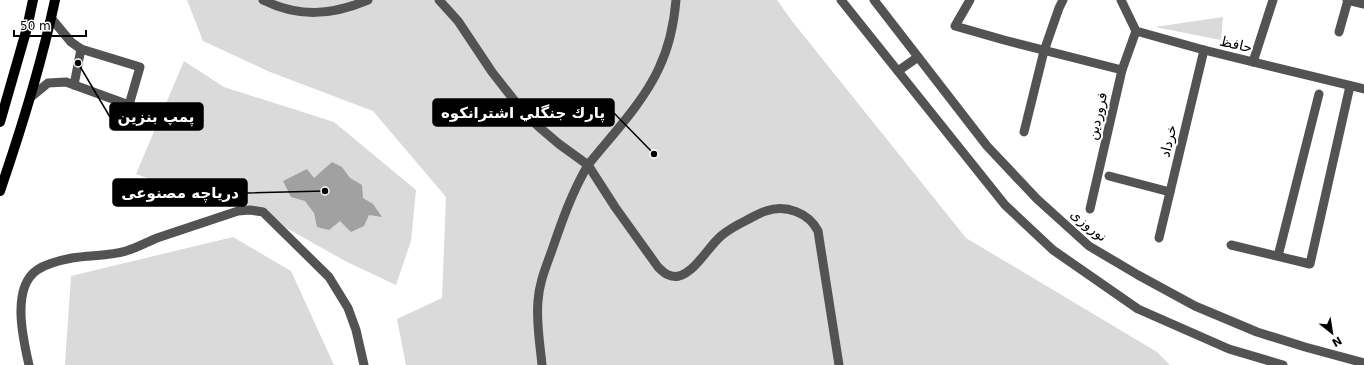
<svg xmlns="http://www.w3.org/2000/svg" width="1364" height="365" font-family="'DejaVu Sans',Cairo,sans-serif">
<rect width="100%" height="100%" fill="#fff"/>
<g fill="#dadada">
<path d="M187 0H777L792 21 966 238 1157 352 1170 365H406L397 319 442 298 446 197 373 111 270 72 203 41Z"/>
<path d="M1223 17 1221 40 1155 27Z"/>
<path d="M184 61 224 87 334 122 416 190 411 241 396 285 347 262 256 211 194 195 136 174Z"/>
<path d="M233 237 291 271 334 365H65L71 276Z"/>
</g>
<path fill="#a1a1a1" d="M332 162 342 167 350 178 362 185 363 198 373 204 382 217 369 215 364 226 351 232 340 221 329 230 317 227 314 213 305 201 291 197 283 181 307 169 314 178Z"/>
<g fill="none" stroke-linecap="round" stroke-linejoin="round">
<g stroke="#535353" stroke-width="9">
<path d="M263 0C299 18 332 15 368 0"/>
<path d="M439 0 458 21 492 72 525 114 539 127 559 144 588 165 615 207 658 267C664 273 670 278 679 276 696 271 708 247 721 236 729 229 737 225 747 220 753 217 759 213 766 211 786 204 809 213 818 231L839 365"/>
<path d="M841 0 1005 205 1053 250 1138 309 1229 349 1283 365"/>
<path d="M874 0 987 146 1037 199 1089 246 1138 275 1195 306 1257 332 1305 347 1364 363"/>
<path d="M970 0 955 26 1004 40 1122 70"/>
<path d="M1121 0 1136 31 1204 50 1364 89"/>
<path d="M1347 0 1364 4"/>
<path d="M1339 32 1348 0"/>
<path d="M1253 62 1273 0"/>
<path d="M898 71 918 57"/>
<path d="M74 85 81 49"/>
<path d="M31 97 48 83 66 82 129 105 140 67 81 49 71 42 51 18"/>
<path d="M1024 132 1044 51 1059 8 1063 0"/>
<path d="M1109 176 1170 192"/>
<path d="M1090 209 1122 70 1136 31"/>
<path d="M1159 238 1204 50"/>
<path d="M1231 245 1310 264 1350 86"/>
<path d="M1278 256 1319 94"/>
<path d="M29 365C23 339 11 288 37 270 47 263 61 260 72 258 89 255 111 256 126 251 137 248 147 242 157 238 184 229 211 220 238 211L250 210 263 212 329 277 348 308 356 330 364 365"/>
<path d="M542 365C540 344 536 322 538 301 539 283 546 267 552 250 562 221 572 192 588 165 612 135 643 103 659 68 669 47 674 24 676 0"/>
</g>
<g stroke="#000" stroke-width="10">
<path d="M0 122 27 28 33 0"/>
<path d="M0 191C22 127 41 66 55 0"/>
</g>
</g>
<g text-anchor="middle" dominant-baseline="central" stroke-width="4" stroke-linejoin="round" paint-order="stroke">
<g font-size="14" fill="#000" stroke="#fff">
<text transform="translate(1236 44) rotate(13)">حافظ</text>
<text transform="translate(1097 116) rotate(-77)">فروردین</text>
<text transform="translate(1168 141) rotate(-76)">خرداد</text>
<text transform="translate(1089 225) rotate(39)">نوروزی</text>
</g>
</g>
<path fill="none" stroke="#000" stroke-width="1.5" d="M654 154L614 113M78 63L110 117M325 191L247 193"/>
<g fill="#000" stroke="#fff" stroke-width="1.5">
<circle cx="654" cy="154" r="4"/>
<circle cx="78" cy="63" r="4"/>
<circle cx="325" cy="191" r="4"/>
</g>
<g fill="#000" stroke="#000" stroke-width="1.5">
<rect x="433" y="99" width="181" height="27" rx="4"/>
<rect x="110" y="103" width="93" height="27" rx="4"/>
<rect x="113" y="179" width="134" height="27" rx="4"/>
</g>
<g font-size="15" text-anchor="middle" font-weight="bold" fill="#fff">
<text x="523" y="118">پارك جنگلي اشترانكوه</text>
<text x="156" y="122">پمپ بنزین</text>
<text x="180" y="198">دریاچه مصنوعی</text>
</g>
<g transform="translate(1332 333) rotate(150)" stroke="#ffffff" stroke-width="3" paint-order="stroke">
<path d="M0-3L7 15L0 10L-7 15Z" fill="#000000"/>
<text y="-6" font-size="11" font-weight="bold" text-anchor="middle" fill="#000000">N</text>
</g>
<path d="M14 30v6h72v-6" fill="none" stroke="#000000" stroke-width="2"/>
<text x="20" y="30" font-size="12" fill="#000000" stroke="#ffffff" stroke-width="3" paint-order="stroke">50 m</text>
</svg>
